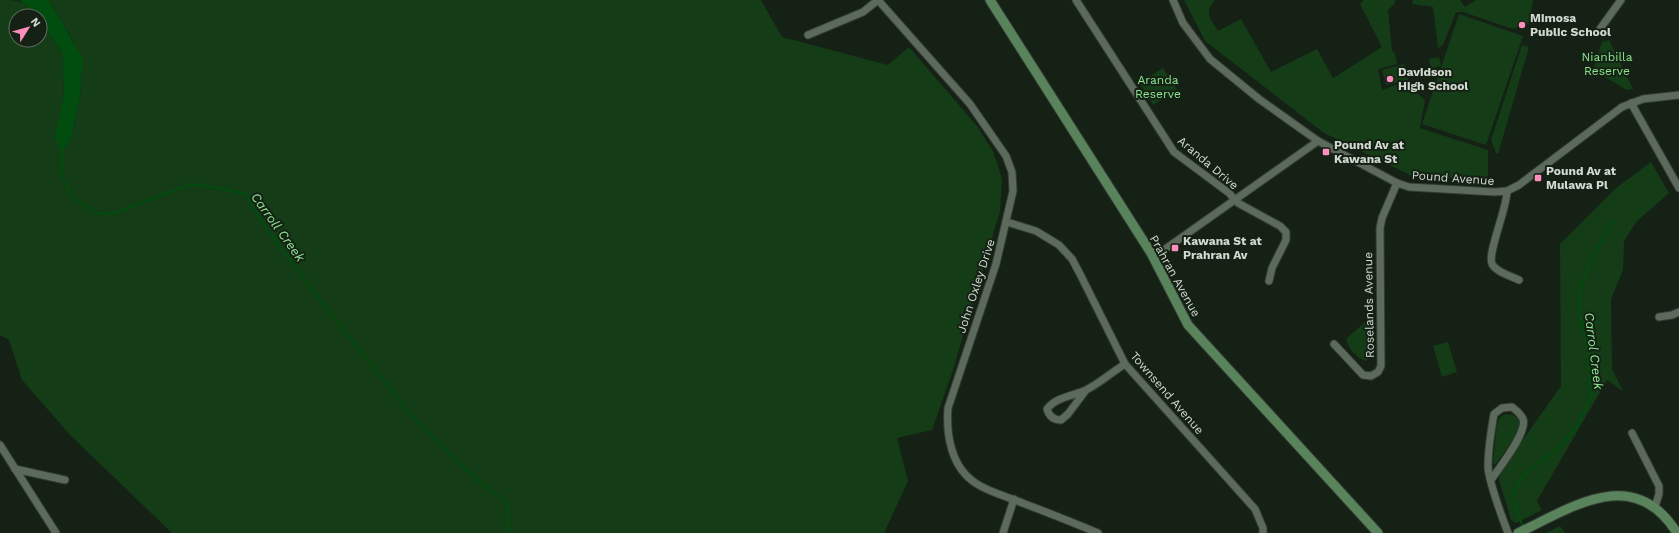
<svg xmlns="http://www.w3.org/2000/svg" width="1679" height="533" font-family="'Work Sans',sans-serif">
<rect width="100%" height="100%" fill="#152115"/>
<g fill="#143c17">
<path d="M0 0C18 0 25 0 36 16H16V40H40V21L62 52 64 93 56 138 63 151 71 138 80 97 82 69 73 41 49 0H761L782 37 888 65 909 47 977 126 993 151 1002 179 1000 211 953 370 932 430 897 438 908 481 884 533H172L71 436 22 380 9 340 0 335Z"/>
<path d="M1184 0H1215C1204 13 1210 18 1218 31L1241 19 1271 72 1317 49 1333 78 1382 47 1360 4 1364 0H1395V3L1388 10 1392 51 1395 53 1397 64 1378 69 1382 90 1405 82 1425 100 1420 128 1488 150V181L1410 175 1324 133 1205 41Z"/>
<path d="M1413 0H1460L1465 7 1476 0H1533L1529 23 1513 29 1463 12H1456L1443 45 1438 48 1433 7 1412 4Z"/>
<path d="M1459 14 1523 36 1486 145 1422 124Z"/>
<path d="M1609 40 1633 89 1627 90 1593 70 1602 42Z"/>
<path d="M1522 45 1529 47 1498 154 1496 153 1491 140Z"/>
<path d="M1439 57 1441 66 1431 68 1429 59Z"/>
<path d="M1404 64 1408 80 1386 85 1382 70Z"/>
<path d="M1163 68 1177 90 1153 105 1139 83Z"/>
<path d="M1651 162 1669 193 1636 222 1624 241 1623 270 1611 299 1612 369 1623 391 1607 380 1537 501 1542 510 1516 523 1511 520 1499 480 1500 472 1561 386 1560 244 1616 188Z"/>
<path d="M1372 316 1373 354 1366 361C1356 358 1349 349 1346 339Z"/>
<path d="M1448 342 1457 372 1442 377 1433 346Z"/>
<path d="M1506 414 1513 415 1519 419 1520 430 1495 465 1493 461 1497 425 1500 417Z"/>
<path d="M1560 526 1565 533H1546Z"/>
</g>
<path fill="#004d0f" d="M19 0H49L83 59 80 97 71 138 63 152 55 138 64 93 62 52 40 21V16H36L30 8Z"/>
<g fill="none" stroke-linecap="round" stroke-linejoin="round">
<g stroke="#004d0f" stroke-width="2">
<path d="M63 150 61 176 72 196 96 213 112 214 191 184 219 188 246 194 260 220 321 301 413 418 468 471 489 490 507 502 509 533"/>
<path d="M1523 528 1513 495 1524 474 1554 452 1575 430 1591 398 1588 350 1579 313 1580 288 1594 254 1614 220"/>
</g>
<g stroke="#343c34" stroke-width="9">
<g id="street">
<path d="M878 0 970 104 1006 156 1012 172 1013 191 996 264 948 408C946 435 951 468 977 484 991 493 1009 497 1025 504 1049 513 1074 523 1098 533"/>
<path d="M1076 0 1174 152 1229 193 1238 203 1280 226 1286 232V240L1272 268 1269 281"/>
<path d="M1173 0 1183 23 1210 59 1259 99 1318 141 1397 183 1409 187 1495 192 1507 191 1519 185 1622 107 1643 99 1679 95"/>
<path d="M1600 29 1621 0"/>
<path d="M808 35 863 12 878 0"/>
<path d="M1631 103 1679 188"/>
<path d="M1507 191C1507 209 1487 253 1492 264 1496 272 1511 276 1519 280"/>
<path d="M1007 222 1036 231 1059 245 1072 259 1080 274 1125 364 1255 509 1263 528V533"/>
<path d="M1154 257 1318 141"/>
<path d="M1659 317 1672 315 1679 312"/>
<path d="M1334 344 1363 375 1371 376 1378 372 1381 366 1380 228 1382 218 1397 183"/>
<path d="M1086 390 1068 414 1061 420C1054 420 1049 416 1047 409 1056 397 1073 396 1086 390 1100 383 1112 372 1125 364"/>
<path d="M1632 433 1659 486V494L1655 507"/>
<path d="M0 445 56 533"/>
<path d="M15 469 65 480"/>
<path d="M1491 480C1499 468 1528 432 1523 419 1521 414 1516 410 1512 407L1502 408 1494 414C1491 431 1488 450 1488 467 1489 483 1502 517 1508 533"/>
<path d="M1003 533 1014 499"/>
</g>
</g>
<g stroke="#343c34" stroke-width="11">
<g id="secondary">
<path d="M990 0 1151 253 1188 325 1378 533"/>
<path d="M1518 533C1573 507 1634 464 1677 533"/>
</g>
</g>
<use href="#street" stroke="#5c6a5c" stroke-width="7"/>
<use href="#secondary" stroke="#58835b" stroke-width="9"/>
</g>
<g fill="#fe8ebc" stroke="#152115" stroke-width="1.5">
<circle cx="1522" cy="25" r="4"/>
<circle cx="1390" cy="79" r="4"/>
<rect x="1322" y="148" width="8" height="8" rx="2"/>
<rect x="1534" y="174" width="8" height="8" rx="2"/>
<rect x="1171" y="244" width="8" height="8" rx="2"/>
</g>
<g text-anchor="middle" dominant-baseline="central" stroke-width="4" stroke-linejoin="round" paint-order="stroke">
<g font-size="12" font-weight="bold" fill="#d1d9d1" stroke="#152115" text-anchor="start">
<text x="1530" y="18">Mimosa<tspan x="1530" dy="14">Public School</tspan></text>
<text x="1398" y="72">Davidson<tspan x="1398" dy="14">High School</tspan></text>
<text x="1334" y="145">Pound Av at<tspan x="1334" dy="14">Kawana St</tspan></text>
<text x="1546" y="171">Pound Av at<tspan x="1546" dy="14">Mulawa Pl</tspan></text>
<text x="1183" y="241">Kawana St at<tspan x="1183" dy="14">Prahran Av</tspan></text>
</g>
<g font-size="12" fill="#8ce58f" stroke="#152115">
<text x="1607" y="57">Nianbilla<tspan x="1607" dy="14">Reserve</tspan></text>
<text x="1158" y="80">Aranda<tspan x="1158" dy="14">Reserve</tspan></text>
</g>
<g font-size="12" fill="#d1d9d1" stroke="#152115">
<text transform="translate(1208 163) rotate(40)">Aranda Drive</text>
<text transform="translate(1453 178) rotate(4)">Pound Avenue</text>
<text transform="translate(1175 276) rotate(61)">Prahran Avenue</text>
<text transform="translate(976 286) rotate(-72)">John Oxley Drive</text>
<text transform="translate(1369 305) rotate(-91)">Roselands Avenue</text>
<text transform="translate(1167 393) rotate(49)">Townsend Avenue</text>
</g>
<g font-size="13" font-style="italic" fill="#8ee791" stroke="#152115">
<text transform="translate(278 227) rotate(54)">Carroll Creek</text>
<text transform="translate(1594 351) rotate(83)">Carrol Creek</text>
</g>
</g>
<g transform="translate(28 28) rotate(53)"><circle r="19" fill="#152115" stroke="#606b60"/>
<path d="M0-3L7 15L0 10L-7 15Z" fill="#fe8ebc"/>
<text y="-6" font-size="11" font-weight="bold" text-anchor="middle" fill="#d1d9d1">N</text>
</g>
</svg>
